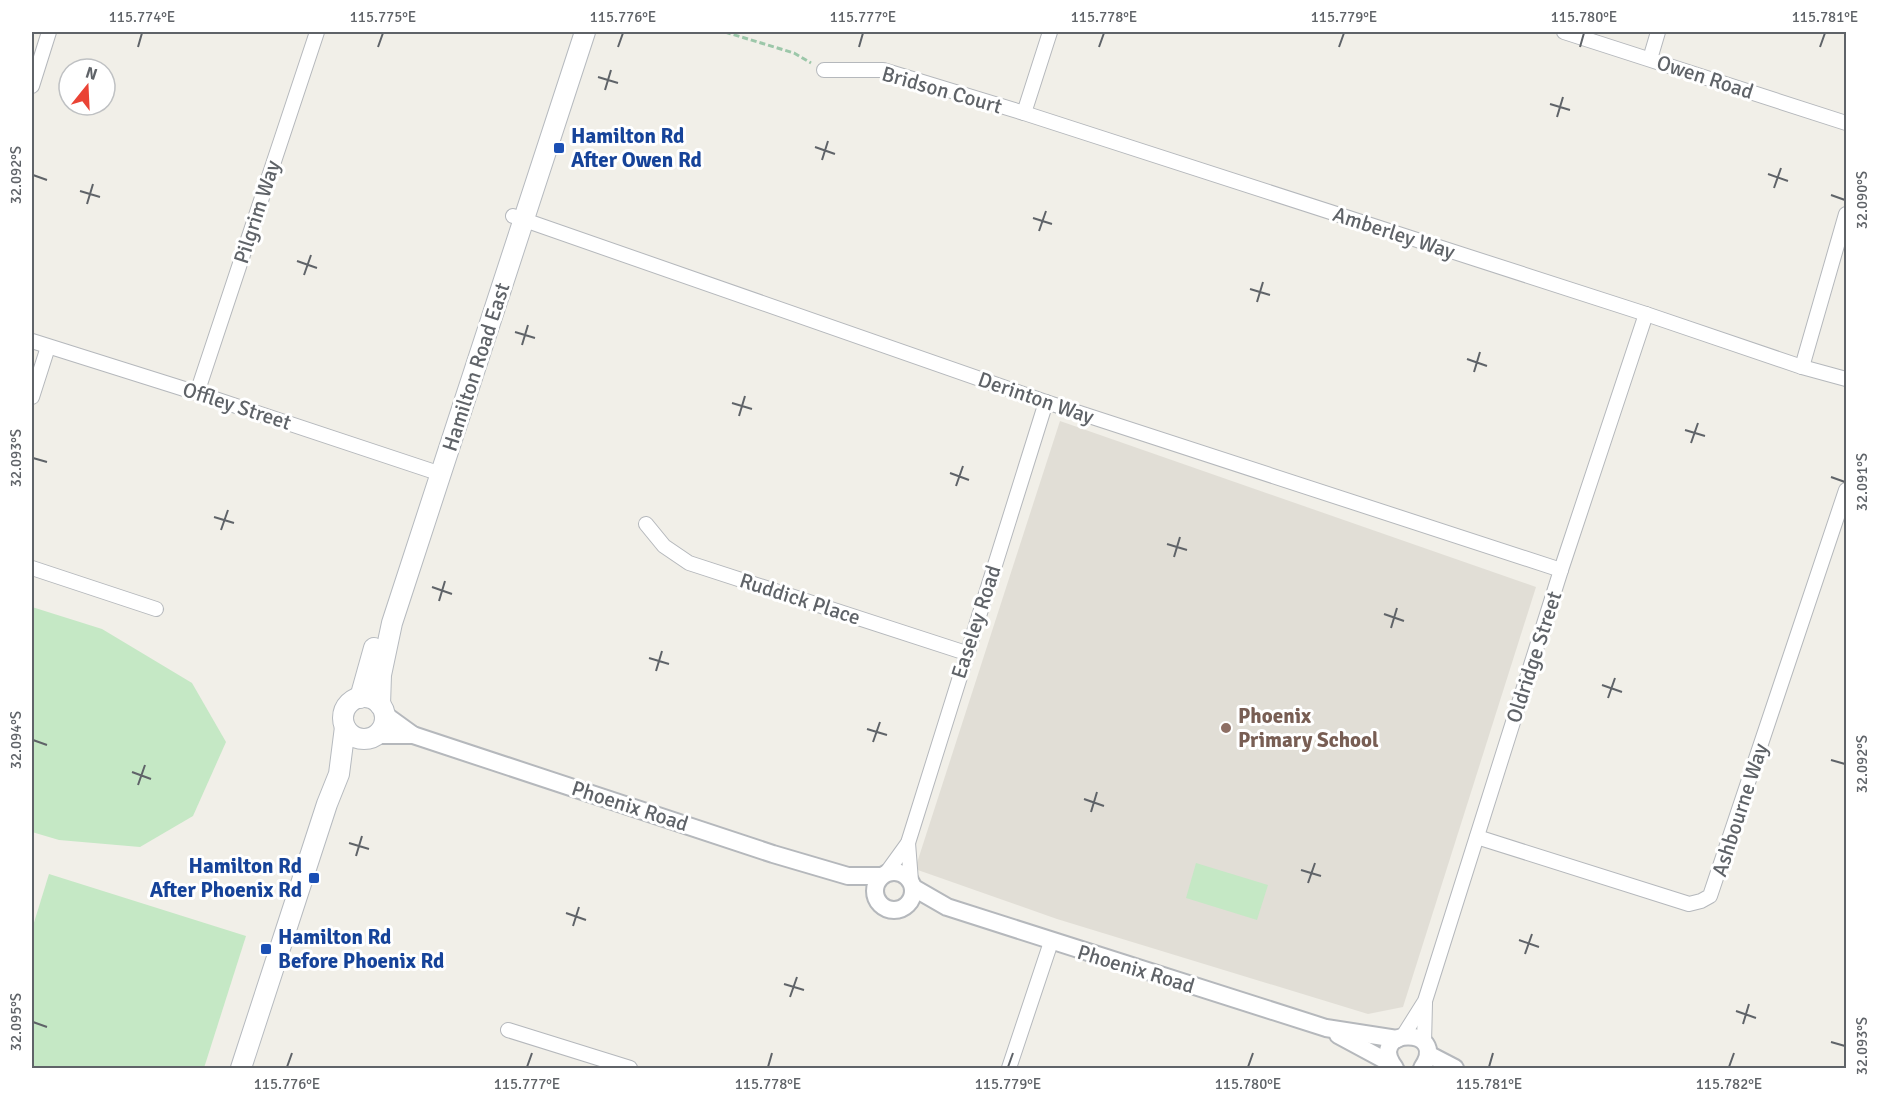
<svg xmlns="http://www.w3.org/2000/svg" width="1878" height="1100" font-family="Signika,sans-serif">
<rect width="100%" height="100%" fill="#f1efe8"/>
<path fill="#e1ded6" d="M1060 421 1536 587 1403 1007 1368 1014 1057 919 915 869Z"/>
<g fill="#c5e8c5">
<path d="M32 607 102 629 192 683 226 742 193 816 140 847 59 840 32 832Z"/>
<path d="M1196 863 1268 885 1257 920 1186 898Z"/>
<path d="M49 874 246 936 204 1068H32V929Z"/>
</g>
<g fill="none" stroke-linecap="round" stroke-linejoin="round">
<g stroke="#b5b8bc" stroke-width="16">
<g id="minor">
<path d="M1050 32 1024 113 1646 314 1802 367 1846 379"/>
<path d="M1564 32 1846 123"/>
<path d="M1650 59 1658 32"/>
<path d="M824 70H883L1024 113"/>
<path d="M32 86 49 32"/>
<path d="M513 216 1046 402 1561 570"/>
<path d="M32 341 197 393 441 474"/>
<path d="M1802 367 1846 214"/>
<path d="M197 393 317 32"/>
<path d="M32 397 48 347"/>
<path d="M646 524 664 546 689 563 966 653"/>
<path d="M32 568 156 609"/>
<path d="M1477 837 1689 904 1701 901 1710 896 1846 490"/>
<path d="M908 843 911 881"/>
<path d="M887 872 908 843 1046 402"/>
<path d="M508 1030 630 1068"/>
<path d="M1403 1036 1425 1001 1561 570 1646 314"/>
<path d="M1424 1043 1425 1003"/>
<path d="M1009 1068 1051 942"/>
</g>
</g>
<g stroke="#b5b8bc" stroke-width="20">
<g id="tertiary">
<path d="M384 714 413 735 773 854 848 876H881"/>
<path d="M377 735H413"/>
<circle cx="894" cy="891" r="19"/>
<path d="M914 888 947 907 1326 1028 1397 1039"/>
<path d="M1338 1035 1390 1063"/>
<path d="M1428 1054 1455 1068"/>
<path d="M1395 1068C1364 1027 1451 1025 1422 1068"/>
</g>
</g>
<g stroke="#b6babf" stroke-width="22">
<g id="secondary">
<circle cx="364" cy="718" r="21"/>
<path d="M360 698 374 648"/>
<path d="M380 705 381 675 392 623 585 32"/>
<path d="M241 1068 327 804 339 774 345 727"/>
</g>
</g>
<path stroke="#9cc7a9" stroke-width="3" stroke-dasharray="6 3" stroke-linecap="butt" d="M725 32 794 53 811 63"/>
<use href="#minor" stroke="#fff" stroke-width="14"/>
<use href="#tertiary" stroke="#fff" stroke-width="16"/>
<use href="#secondary" stroke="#fff" stroke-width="20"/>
</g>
<path fill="none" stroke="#5f6368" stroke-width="2" d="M138 47 142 33M378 47 383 33M618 47 623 33M859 47 863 33M1099 47 1104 33M1339 47 1344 33M1580 47 1584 33M1820 47 1825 33M598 77 618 83M605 90 611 70M1550 104 1570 110M1557 117 1563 97M815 147 835 154M822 160 828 141M1768 174 1788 181M33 175 47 180M1774 188 1781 168M80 191 100 197M1831 195 1845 200M87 204 93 184M1033 218 1052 224M1039 231 1046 211M297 261 317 268M304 275 311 255M1250 289 1270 295M1257 302 1263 282M515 332 535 338M522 345 528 325M1467 359 1487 366M1474 372 1480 352M732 403 752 409M739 416 745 396M1685 430 1705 436M1691 443 1698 423M33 458 47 462M950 473 969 480M1831 477 1845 482M956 486 963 466M214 517 234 523M221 530 228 510M1167 544 1187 550M1174 557 1180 537M432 587 452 594M439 601 445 581M1384 614 1404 621M1391 628 1397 608M649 658 669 664M656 671 662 651M1602 685 1622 692M1608 698 1615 678M867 729 887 735M33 740 47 745M873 742 880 722M1831 760 1845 764M132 772 151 779M138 785 145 765M1084 799 1104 806M1091 812 1097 792M349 843 369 849M356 856 362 836M1301 870 1321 876M1308 883 1315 863M566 913 586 920M573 926 579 907M1519 940 1539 947M1525 954 1532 934M784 984 804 990M790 997 797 977M1736 1011 1756 1018M33 1022 47 1027M1743 1024 1749 1004M1831 1042 1845 1046M287 1067 292 1053M527 1067 532 1053M768 1067 772 1053M1008 1067 1013 1053M1248 1067 1253 1053M1489 1067 1493 1053M1729 1067 1734 1053"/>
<g fill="#1a4fb4" stroke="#fff" stroke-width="2">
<rect x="553" y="142" width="12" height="12" rx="3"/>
<rect x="308" y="872" width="12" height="12" rx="3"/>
<rect x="260" y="943" width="12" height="12" rx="3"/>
</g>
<circle fill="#8d6e63" stroke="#fff" stroke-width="2" cx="1226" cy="728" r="6"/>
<g text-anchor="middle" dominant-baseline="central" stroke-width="6" stroke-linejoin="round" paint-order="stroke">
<g font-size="21" fill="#5f6368" stroke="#fff">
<text transform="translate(1705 77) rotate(18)">Owen Road</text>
<text transform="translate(942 90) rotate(16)">Bridson Court</text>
<text transform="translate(257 212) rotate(-72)">Pilgrim Way</text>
<text transform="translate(1394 233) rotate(18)">Amberley Way</text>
<text transform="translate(476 367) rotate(-72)">Hamilton Road East</text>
<text transform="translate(1036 398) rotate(19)">Derinton Way</text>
<text transform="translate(237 406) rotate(18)">Offley Street</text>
<text transform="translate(800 599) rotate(18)">Ruddick Place</text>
<text transform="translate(976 622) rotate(-72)">Easeley Road</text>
<text transform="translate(1534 657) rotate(-72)">Oldridge Street</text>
<text transform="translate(630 806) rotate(18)">Phoenix Road</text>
<text transform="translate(1740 810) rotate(-72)">Ashbourne Way</text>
<text transform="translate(1136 969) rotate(17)">Phoenix Road</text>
</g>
<g font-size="21" font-weight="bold" fill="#164399" stroke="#fff" text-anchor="start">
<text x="571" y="136">Hamilton Rd<tspan x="571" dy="24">After Owen Rd</tspan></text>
<text x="302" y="866" text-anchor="end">Hamilton Rd<tspan x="302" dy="24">After Phoenix Rd</tspan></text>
<text x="278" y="937">Hamilton Rd<tspan x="278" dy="24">Before Phoenix Rd</tspan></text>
</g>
<g font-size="21" font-weight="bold" fill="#785e54" stroke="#fff" text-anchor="start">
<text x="1238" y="716">Phoenix<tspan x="1238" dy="24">Primary School</tspan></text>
</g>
</g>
<rect width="1878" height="1100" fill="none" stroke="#ffffff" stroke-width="66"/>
<g transform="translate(87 87) rotate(18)"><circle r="28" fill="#ffffff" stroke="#bfc1c3" stroke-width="1.5"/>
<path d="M0-4.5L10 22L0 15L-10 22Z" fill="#ea4335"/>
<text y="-9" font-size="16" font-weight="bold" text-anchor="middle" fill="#5f6368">N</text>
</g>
<rect x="33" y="33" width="1812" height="1034" fill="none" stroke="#5f6368" stroke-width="2"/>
<g font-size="15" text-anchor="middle" fill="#5f6368">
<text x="142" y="22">115.774°E</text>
<text x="383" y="22">115.775°E</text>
<text x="623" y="22">115.776°E</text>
<text x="863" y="22">115.777°E</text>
<text x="1104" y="22">115.778°E</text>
<text x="1344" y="22">115.779°E</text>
<text x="1584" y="22">115.780°E</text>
<text x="1825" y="22">115.781°E</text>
<text transform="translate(16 175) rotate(-90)" y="5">32.092°S</text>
<text transform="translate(1862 200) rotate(-90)" y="5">32.090°S</text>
<text transform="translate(16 458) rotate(-90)" y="5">32.093°S</text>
<text transform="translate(1862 482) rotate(-90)" y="5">32.091°S</text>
<text transform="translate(16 740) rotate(-90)" y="5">32.094°S</text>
<text transform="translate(1862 764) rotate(-90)" y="5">32.092°S</text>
<text transform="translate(16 1022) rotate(-90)" y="5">32.095°S</text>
<text transform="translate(1862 1046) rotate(-90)" y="5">32.093°S</text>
<text x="287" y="1089">115.776°E</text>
<text x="527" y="1089">115.777°E</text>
<text x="768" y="1089">115.778°E</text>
<text x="1008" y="1089">115.779°E</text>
<text x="1248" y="1089">115.780°E</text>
<text x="1489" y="1089">115.781°E</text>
<text x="1729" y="1089">115.782°E</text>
</g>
</svg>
